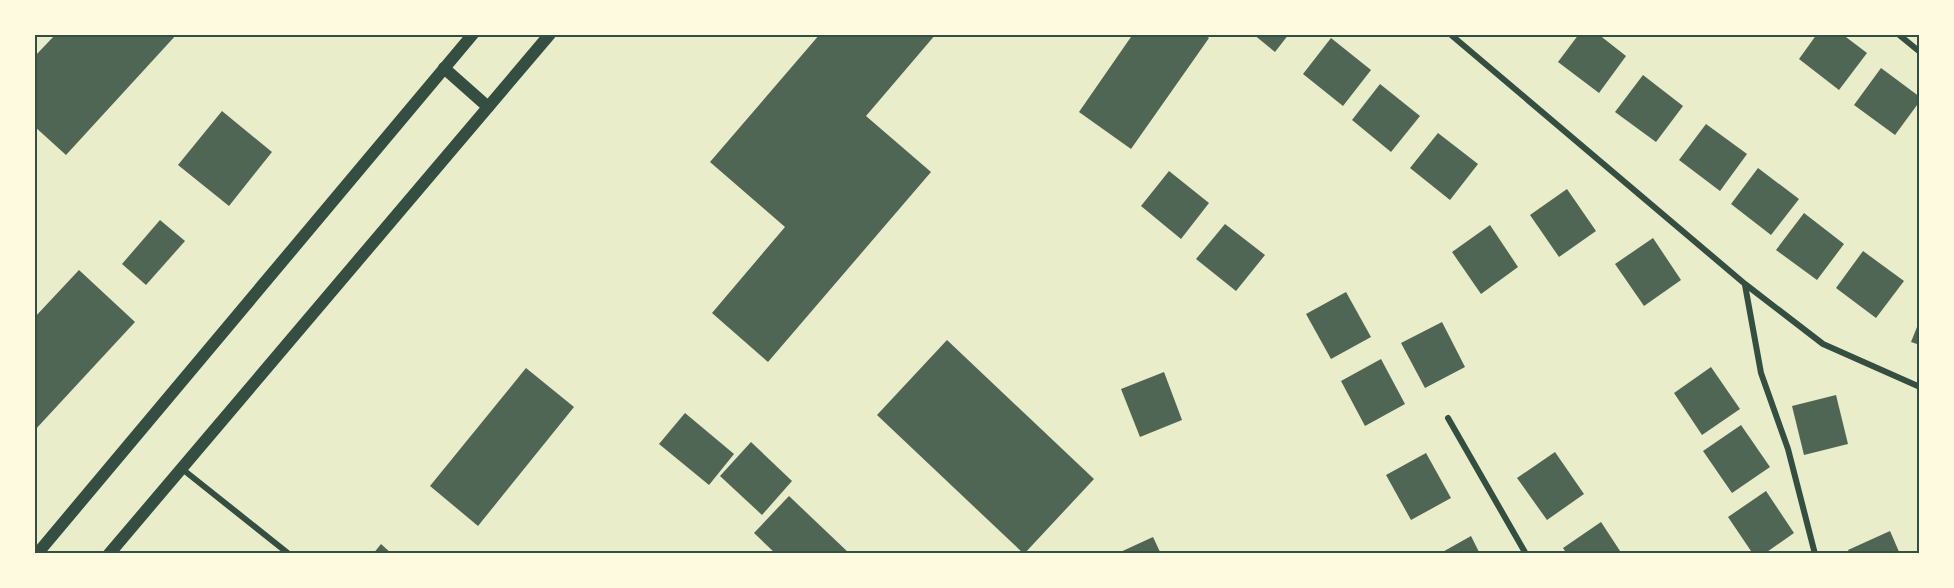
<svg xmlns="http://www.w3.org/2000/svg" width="1954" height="588" font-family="Inter,sans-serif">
<rect width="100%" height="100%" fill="#e9edc9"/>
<g fill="#4f6655">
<path d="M56 34H177L66 155 34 126V57Z"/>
<path d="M820 34H936L866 116 931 172 768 362 712 313 785 227 710 162Z"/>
<path d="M1133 34H1204L1209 38 1131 149 1079 112Z"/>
<path d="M1253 34H1289L1275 52Z"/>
<path d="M1579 34H1598L1626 56 1599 93 1558 62Z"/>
<path d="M1817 34H1842L1867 53 1839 90 1799 59Z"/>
<path d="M1331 38 1371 70 1343 106 1303 74Z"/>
<path d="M1881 68 1920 97V101L1895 135 1854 105Z"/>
<path d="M1643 75 1683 106 1656 142 1615 112Z"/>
<path d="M1380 84 1420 116 1391 152 1352 120Z"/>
<path d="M222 111 272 152 229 206 178 165Z"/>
<path d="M1706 124 1747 154 1720 191 1679 160Z"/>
<path d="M1438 133 1478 164 1450 200 1410 168Z"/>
<path d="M1758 168 1799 199 1771 235 1731 204Z"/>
<path d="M1169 171 1209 203 1181 239 1141 206Z"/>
<path d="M1567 189 1596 231 1559 257 1530 215Z"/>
<path d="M1804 213 1844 244 1817 280 1776 250Z"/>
<path d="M160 220 185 241 146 285 122 264Z"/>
<path d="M1225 224 1265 255 1236 291 1196 259Z"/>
<path d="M1490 225 1518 267 1481 294 1452 252Z"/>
<path d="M1653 238 1681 280 1644 306 1615 264Z"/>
<path d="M1863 251 1904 281 1876 318 1836 288Z"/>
<path d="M79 270 135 322 34 431V318Z"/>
<path d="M1346 292 1371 337 1331 359 1306 314Z"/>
<path d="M1442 322 1465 367 1425 388 1401 343Z"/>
<path d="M1919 322H1920V345L1911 342Z"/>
<path d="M947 340 1094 479 1024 554 877 415Z"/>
<path d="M1381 359 1405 404 1365 426 1341 381Z"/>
<path d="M1711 367 1740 409 1702 435 1674 393Z"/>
<path d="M526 368 574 407 478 526 430 486Z"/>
<path d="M1164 372 1182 420 1140 437 1121 389Z"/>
<path d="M1836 395 1848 444 1804 455 1792 406Z"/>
<path d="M685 413 734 454 709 485 659 444Z"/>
<path d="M1741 425 1770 467 1732 493 1703 451Z"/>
<path d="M751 442 792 481 762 515 720 476Z"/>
<path d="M1555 452 1584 494 1547 520 1517 478Z"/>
<path d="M1426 453 1451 498 1411 520 1386 475Z"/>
<path d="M1766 491 1794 533 1764 554H1753L1728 517Z"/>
<path d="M789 496 850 554H776L754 533Z"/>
<path d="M1601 522 1622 554H1567L1563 548Z"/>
<path d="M1890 531 1900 554H1850L1848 550Z"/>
<path d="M1471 536 1480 554H1439Z"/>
<path d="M1153 537 1161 554H1116Z"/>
<path d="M381 544 392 554H373Z"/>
</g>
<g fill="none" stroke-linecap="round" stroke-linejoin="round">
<g stroke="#344e41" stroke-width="6">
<path d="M1450 34 1745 284 1823 344 1920 387"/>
<path d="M1898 34 1920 52"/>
<path d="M1745 285 1761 373 1788 449 1815 554"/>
<path d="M1448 418 1526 554"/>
<path d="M181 468 289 554"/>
</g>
<g stroke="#344e41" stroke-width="12">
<path d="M444 68 488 107"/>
<path d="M37 554 473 34"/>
<path d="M109 554 550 34"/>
</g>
</g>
<rect width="1954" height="588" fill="none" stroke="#fefae0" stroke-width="72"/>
<rect x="36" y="36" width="1882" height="516" fill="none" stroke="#344e41" stroke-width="2"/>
</svg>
